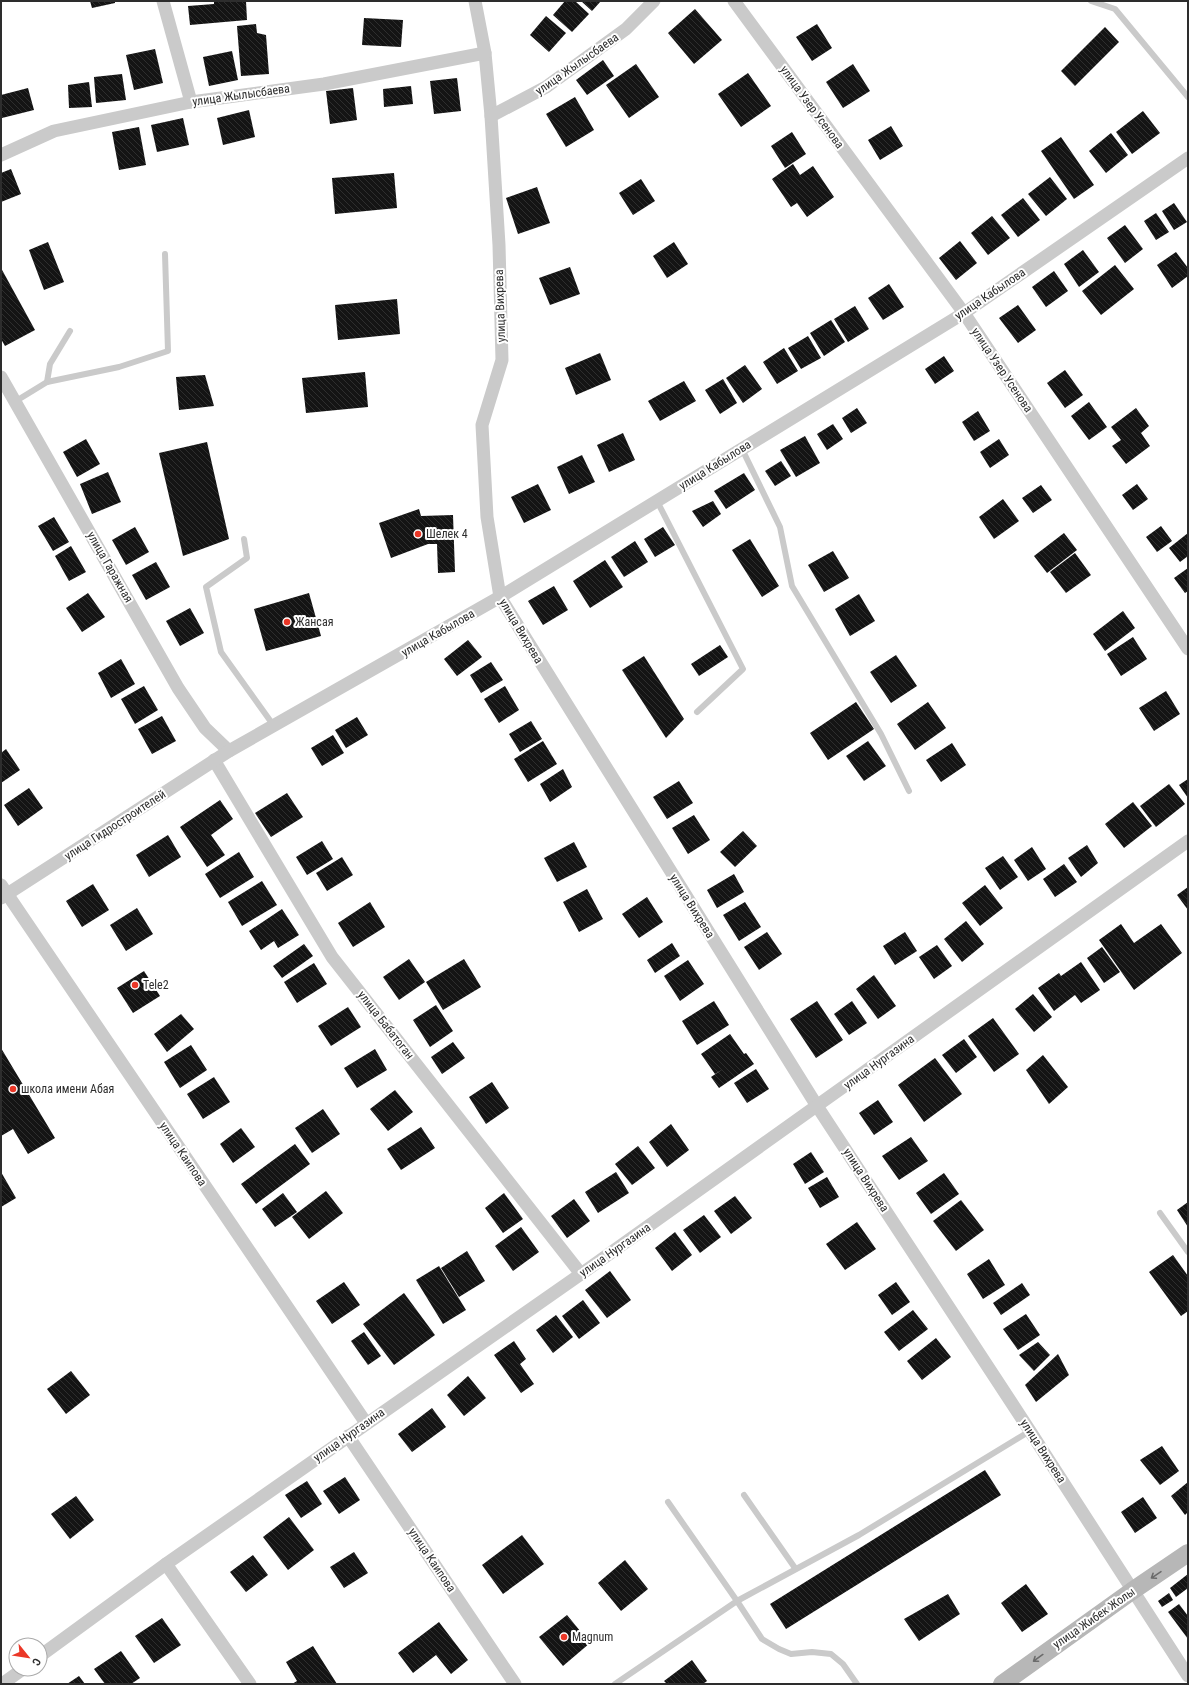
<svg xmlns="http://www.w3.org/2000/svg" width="1189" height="1685" font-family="'Roboto Condensed',sans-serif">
<defs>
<pattern id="building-back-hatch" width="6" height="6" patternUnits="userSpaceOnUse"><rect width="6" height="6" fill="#141414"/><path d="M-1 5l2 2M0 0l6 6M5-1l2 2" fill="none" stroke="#2e2e2e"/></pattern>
</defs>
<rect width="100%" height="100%" fill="#fff"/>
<g fill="url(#building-back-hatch)">
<path d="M90 1H115V3L92 8Z"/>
<path d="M214 1H246L247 20 190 25 188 6 214 4Z"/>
<path d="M565 1H575L589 14 572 32 553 15Z"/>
<path d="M581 1H601L592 11Z"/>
<path d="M695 9 722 40 694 64 668 33Z"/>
<path d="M546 16 566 33 549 52 530 35Z"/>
<path d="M364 18 403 20 401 47 362 45Z"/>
<path d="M256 24 257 33 266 35 269 74 241 76 237 26Z"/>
<path d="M817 24 832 48 812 61 796 37Z"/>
<path d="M1105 27 1119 42 1075 86 1061 71Z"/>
<path d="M155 49 163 83 134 90 126 55Z"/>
<path d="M232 51 238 80 209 86 203 57Z"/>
<path d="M603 60 614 76 587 95 576 80Z"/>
<path d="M636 64 659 97 629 118 606 85Z"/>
<path d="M853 64 870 91 843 108 826 82Z"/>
<path d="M748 73 771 106 741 127 718 94Z"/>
<path d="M122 74 126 100 96 103 94 77Z"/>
<path d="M457 78 461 111 434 114 430 81Z"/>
<path d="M89 82 92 107 69 108 68 85Z"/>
<path d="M411 86 413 104 384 107 383 89Z"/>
<path d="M28 88 34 110 2 118 1 95Z"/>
<path d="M353 88 357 120 330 124 326 91Z"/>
<path d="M575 97 594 130 566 147 546 114Z"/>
<path d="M249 110 255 137 223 145 217 118Z"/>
<path d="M1143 111 1160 133 1132 154 1116 132Z"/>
<path d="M183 118 189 145 157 152 151 125Z"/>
<path d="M891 126 903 146 880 160 868 140Z"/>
<path d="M139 127 146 165 119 170 112 132Z"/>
<path d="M792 132 806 154 785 168 771 146Z"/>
<path d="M1111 133 1128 155 1106 173 1089 151Z"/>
<path d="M1061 137 1094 185 1074 199 1041 151Z"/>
<path d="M793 164 800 175 813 166 834 197 807 217 797 203 791 207 772 179Z"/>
<path d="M11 169 21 194 1 202V173Z"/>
<path d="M394 173 397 208 335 214 332 178Z"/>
<path d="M1050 177 1067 199 1046 216 1028 194Z"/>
<path d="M641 179 655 201 633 215 619 193Z"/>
<path d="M537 187 550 223 518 234 506 198Z"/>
<path d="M1023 198 1040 220 1018 237 1001 215Z"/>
<path d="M1174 203 1187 222 1174 230 1162 211Z"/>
<path d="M1156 213 1169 232 1156 240 1144 221Z"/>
<path d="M992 216 1010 238 988 255 971 233Z"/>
<path d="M1125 225 1143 249 1125 263 1107 238Z"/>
<path d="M960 241 977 263 956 280 939 258Z"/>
<path d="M48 242 64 282 44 290 29 250Z"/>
<path d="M674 242 688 264 667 278 653 256Z"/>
<path d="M1083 250 1099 272 1079 287 1064 264Z"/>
<path d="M1176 252 1188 268V276L1172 288 1157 265Z"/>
<path d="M1115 265 1134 289 1101 315 1082 291Z"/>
<path d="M570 267 580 294 550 305 539 278Z"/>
<path d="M1 268 35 330 5 346 1 339Z"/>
<path d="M1054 271 1068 291 1046 307 1032 287Z"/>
<path d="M889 284 904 307 883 320 868 298Z"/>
<path d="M397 299 400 334 338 340 335 305Z"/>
<path d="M1018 305 1036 330 1018 343 999 318Z"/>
<path d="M855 306 869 329 848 342 834 319Z"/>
<path d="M831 320 845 342 824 356 810 333Z"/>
<path d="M808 336 821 358 801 369 788 348Z"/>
<path d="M784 348 798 371 777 384 763 362Z"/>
<path d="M600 353 611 380 576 395 565 368Z"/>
<path d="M944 356 954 371 935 384 925 369Z"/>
<path d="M745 365 762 389 743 403 726 378Z"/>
<path d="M1065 370 1083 395 1065 408 1047 383Z"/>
<path d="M365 372 368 407 306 413 302 378Z"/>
<path d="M205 375 214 406 179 410 176 377Z"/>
<path d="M723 379 737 403 720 414 705 390Z"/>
<path d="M684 381 696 401 660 421 648 401Z"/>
<path d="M1089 402 1107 427 1089 440 1071 416Z"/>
<path d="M857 408 867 423 851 433 842 418Z"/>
<path d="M1136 408 1149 426 1141 433 1150 446 1126 464 1112 446 1121 440 1111 427Z"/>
<path d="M978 411 990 431 974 441 962 422Z"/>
<path d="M833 424 843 439 827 450 817 434Z"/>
<path d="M623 433 635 460 609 472 597 445Z"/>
<path d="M805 436 820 463 796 477 780 450Z"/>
<path d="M86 439 100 464 77 477 63 452Z"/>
<path d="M999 439 1009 455 990 468 980 452Z"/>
<path d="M207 442 229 539 183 556 159 453Z"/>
<path d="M582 455 595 482 569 494 557 467Z"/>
<path d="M781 461 791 476 775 486 765 471Z"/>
<path d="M108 472 121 502 92 514 80 484Z"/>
<path d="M744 473 755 490 726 509 714 491Z"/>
<path d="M538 484 551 510 524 523 511 497Z"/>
<path d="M1137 484 1148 499 1133 510 1122 495Z"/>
<path d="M1041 485 1052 500 1033 513 1022 498Z"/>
<path d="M1003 499 1019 521 994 539 979 517Z"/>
<path d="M713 501 721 514 703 527 692 511Z"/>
<path d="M419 509 421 516 453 515 455 572 438 573 437 544H428L391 558 379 523Z"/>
<path d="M54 517 69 542 53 551 38 526Z"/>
<path d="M1161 526 1172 541 1157 552 1146 537Z"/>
<path d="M135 527 149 552 126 565 112 540Z"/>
<path d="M663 527 675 545 655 557 644 539Z"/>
<path d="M1064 533 1077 550 1047 573 1034 556Z"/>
<path d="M1188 533V556L1180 562 1169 548Z"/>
<path d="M750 539 779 586 762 597 732 550Z"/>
<path d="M635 541 648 562 624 577 611 557Z"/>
<path d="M71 546 86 572 69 581 55 556Z"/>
<path d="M833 551 849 578 824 592 808 565Z"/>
<path d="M1075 553 1091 575 1066 593 1050 572Z"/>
<path d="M605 560 623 587 590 608 573 581Z"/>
<path d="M156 562 170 587 146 600 132 575Z"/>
<path d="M1188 568V591L1185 593 1174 578Z"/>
<path d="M554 586 568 610 543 625 528 601Z"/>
<path d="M88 593 105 617 82 632 66 608Z"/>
<path d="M309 593 321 636 266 651 254 609Z"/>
<path d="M859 594 875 621 850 636 835 609Z"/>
<path d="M190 608 204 633 180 646 166 621Z"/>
<path d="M1123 611 1135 628 1105 651 1093 634Z"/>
<path d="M1133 637 1147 659 1121 676 1107 654Z"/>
<path d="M468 640 482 657 457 676 444 659Z"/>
<path d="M720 645 728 657 699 676 691 664Z"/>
<path d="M896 655 917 686 891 703 870 672Z"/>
<path d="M644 656 684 719 666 738 622 670Z"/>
<path d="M121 659 135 684 111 698 98 673Z"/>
<path d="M491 662 503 680 481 693 470 675Z"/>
<path d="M144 686 158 710 135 724 121 699Z"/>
<path d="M505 686 519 710 499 723 484 699Z"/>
<path d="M1166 691 1180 714 1154 731 1139 708Z"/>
<path d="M856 702 874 729 828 760 810 733Z"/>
<path d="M928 702 946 728 915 750 897 724Z"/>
<path d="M162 716 176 741 152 754 138 729Z"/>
<path d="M357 717 368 735 346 748 335 730Z"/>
<path d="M531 721 542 739 520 752 509 734Z"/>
<path d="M333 735 344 753 322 766 311 748Z"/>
<path d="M543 741 557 764 528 782 514 759Z"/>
<path d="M868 741 886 766 864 781 846 756Z"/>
<path d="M952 743 966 765 941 782 926 760Z"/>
<path d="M6 749 20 770 1 783V753Z"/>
<path d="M563 769 572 787 550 802 540 784Z"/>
<path d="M1188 779V798L1179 785Z"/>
<path d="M679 781 693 803 667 819 653 797Z"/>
<path d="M1169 784 1185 804 1156 827 1140 806Z"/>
<path d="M29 788 43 808 18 826 4 805Z"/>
<path d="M287 793 303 817 271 837 255 813Z"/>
<path d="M220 800 233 819 211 835 225 855 207 867 180 827Z"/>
<path d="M1133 802 1152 826 1124 848 1105 824Z"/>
<path d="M694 815 710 840 688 854 672 828Z"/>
<path d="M743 831 757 846 735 867 720 852Z"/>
<path d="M168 835 181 857 149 877 136 855Z"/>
<path d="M322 841 333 859 307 875 296 857Z"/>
<path d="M574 842 587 867 557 882 544 858Z"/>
<path d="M1087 845 1098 863 1081 877 1068 858Z"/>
<path d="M1032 847 1046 869 1028 881 1014 860Z"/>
<path d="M239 852 254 877 220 898 205 874Z"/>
<path d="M1003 856 1018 877 1000 890 985 868Z"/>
<path d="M342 857 353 875 327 891 316 873Z"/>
<path d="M1064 864 1077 882 1055 897 1043 879Z"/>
<path d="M734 874 744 892 717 908 707 890Z"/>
<path d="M262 881 277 905 242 926 228 902Z"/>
<path d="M93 884 109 910 82 927 66 901Z"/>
<path d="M985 885 1003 908 980 926 962 903Z"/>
<path d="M1188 887V910L1177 895Z"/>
<path d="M587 889 603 919 579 932 563 902Z"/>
<path d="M647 897 663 922 639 938 622 914Z"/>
<path d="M370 902 385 927 353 947 338 923Z"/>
<path d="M745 902 761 927 739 941 723 915Z"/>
<path d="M137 908 153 934 126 951 110 925Z"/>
<path d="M282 909 299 935 278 948 274 941 261 950 249 931Z"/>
<path d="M966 921 984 944 962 962 944 939Z"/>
<path d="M1121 924 1134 943 1161 924 1182 953 1134 990 1099 940Z"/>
<path d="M767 932 782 954 759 970 744 947Z"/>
<path d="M905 932 917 951 895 965 883 946Z"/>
<path d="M672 943 680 956 655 973 647 960Z"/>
<path d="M304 944 313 956 282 978 273 966Z"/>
<path d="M937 945 952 966 934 979 919 957Z"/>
<path d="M1102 947 1120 972 1104 983 1087 958Z"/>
<path d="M409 959 425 982 399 1000 383 977Z"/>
<path d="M464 959 481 987 443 1010 426 982Z"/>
<path d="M688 960 704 984 680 1001 664 976Z"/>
<path d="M1081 962 1100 990 1081 1003 1075 995 1054 1011 1038 988 1059 973 1061 976Z"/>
<path d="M314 963 327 984 297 1003 284 982Z"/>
<path d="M144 971 160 996 133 1013 117 988Z"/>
<path d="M874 975 896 1006 878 1019 856 989Z"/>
<path d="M1033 994 1052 1017 1034 1032 1015 1009Z"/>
<path d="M714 1001 729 1025 697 1045 682 1021Z"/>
<path d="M817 1001 843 1040 816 1058 790 1019Z"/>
<path d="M852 1001 867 1023 849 1035 834 1014Z"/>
<path d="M436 1005 453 1031 430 1047 413 1020Z"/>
<path d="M348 1007 361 1027 331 1046 318 1026Z"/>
<path d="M181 1014 194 1029 167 1052 154 1034Z"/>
<path d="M993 1018 1019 1054 994 1072 968 1036Z"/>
<path d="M730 1034 744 1054 746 1053 754 1064 719 1088 711 1077 723 1069 715 1074 701 1054Z"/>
<path d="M964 1039 977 1057 956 1073 942 1055Z"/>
<path d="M453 1042 465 1058 442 1074 431 1057Z"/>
<path d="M191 1045 207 1070 180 1088 164 1062Z"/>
<path d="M1 1048 55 1138 28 1154 13 1129 1 1136Z"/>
<path d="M375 1049 387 1070 357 1088 344 1068Z"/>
<path d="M1043 1055 1068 1087 1049 1104 1026 1070Z"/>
<path d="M935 1058 962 1094 924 1122 898 1085Z"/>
<path d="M756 1069 769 1089 747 1103 734 1083Z"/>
<path d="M214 1077 230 1102 203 1119 187 1094Z"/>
<path d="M492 1082 509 1108 486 1124 469 1097Z"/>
<path d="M395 1090 413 1112 388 1131 370 1109Z"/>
<path d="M878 1100 893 1122 874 1135 859 1113Z"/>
<path d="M323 1109 340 1134 312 1153 295 1128Z"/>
<path d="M671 1124 689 1150 667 1167 649 1142Z"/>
<path d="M421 1127 435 1148 401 1170 387 1149Z"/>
<path d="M241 1128 255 1147 233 1163 220 1144Z"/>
<path d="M911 1137 928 1161 899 1180 882 1156Z"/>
<path d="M295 1144 310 1164 256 1204 241 1184Z"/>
<path d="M638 1146 655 1168 632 1185 615 1164Z"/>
<path d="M811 1152 824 1172 805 1184 793 1164Z"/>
<path d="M1 1172 16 1198 1 1207Z"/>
<path d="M616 1172 629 1193 598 1213 585 1192Z"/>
<path d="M944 1173 959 1194 931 1214 916 1193Z"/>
<path d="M827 1177 839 1197 820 1208 808 1188Z"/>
<path d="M326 1191 343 1213 309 1239 292 1217Z"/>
<path d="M283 1193 297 1212 275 1227 262 1209Z"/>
<path d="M504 1193 523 1219 503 1233 485 1208Z"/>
<path d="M735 1196 752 1218 731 1234 714 1211Z"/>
<path d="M574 1199 590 1221 567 1238 551 1216Z"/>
<path d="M961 1200 984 1230 956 1251 933 1221Z"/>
<path d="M1188 1202V1227L1177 1210Z"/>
<path d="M704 1215 721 1237 700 1253 683 1230Z"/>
<path d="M857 1222 876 1249 845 1270 826 1244Z"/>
<path d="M521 1227 539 1252 513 1271 495 1246Z"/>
<path d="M675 1232 692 1255 672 1271 655 1248Z"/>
<path d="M467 1251 485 1281 459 1297 441 1268Z"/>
<path d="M1173 1255 1188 1276V1311L1181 1316 1149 1272Z"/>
<path d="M989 1259 1005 1285 983 1299 967 1274Z"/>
<path d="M439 1266 466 1310 443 1324 416 1280Z"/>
<path d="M610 1271 631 1300 607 1318 585 1290Z"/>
<path d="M344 1282 360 1305 332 1324 316 1301Z"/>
<path d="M896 1282 910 1302 892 1315 878 1295Z"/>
<path d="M1022 1283 1030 1295 1001 1315 993 1303Z"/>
<path d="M404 1293 435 1335 394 1365 363 1324Z"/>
<path d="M583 1300 600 1323 579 1339 562 1316Z"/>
<path d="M913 1310 928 1329 899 1351 884 1332Z"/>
<path d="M1026 1314 1040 1335 1018 1350 1003 1329Z"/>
<path d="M556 1315 573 1337 553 1353 536 1330Z"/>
<path d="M364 1332 381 1356 368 1365 351 1341Z"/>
<path d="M936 1338 951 1357 922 1380 907 1361Z"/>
<path d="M514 1341 526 1359 520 1364 534 1384 521 1393 494 1355Z"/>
<path d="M1038 1342 1050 1355 1034 1371 1019 1355Z"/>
<path d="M1058 1354 1069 1375 1036 1402 1025 1385Z"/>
<path d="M71 1371 90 1395 66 1414 47 1389Z"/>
<path d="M468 1376 486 1398 464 1416 447 1395Z"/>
<path d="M432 1408 446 1427 412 1452 398 1434Z"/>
<path d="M1162 1446 1179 1471 1160 1485 1140 1460Z"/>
<path d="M985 1470 1001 1495 786 1629 770 1604Z"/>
<path d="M345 1477 360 1500 339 1514 323 1491Z"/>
<path d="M307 1481 322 1504 301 1518 285 1495Z"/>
<path d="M1188 1482V1512L1185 1515 1171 1496Z"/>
<path d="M76 1496 94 1520 70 1539 51 1514Z"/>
<path d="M1143 1497 1157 1518 1135 1533 1121 1512Z"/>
<path d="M289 1517 314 1550 288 1570 263 1537Z"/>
<path d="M522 1535 544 1564 503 1594 482 1565Z"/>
<path d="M354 1552 368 1573 344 1588 330 1567Z"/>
<path d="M253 1555 268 1575 246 1592 230 1572Z"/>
<path d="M625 1560 648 1589 621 1611 598 1583Z"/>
<path d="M1188 1574V1588L1176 1597 1170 1588Z"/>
<path d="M1026 1584 1048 1614 1022 1632 1001 1603Z"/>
<path d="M1169 1593 1173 1600 1162 1607 1158 1601Z"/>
<path d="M948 1594 960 1614 919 1641 904 1619Z"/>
<path d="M1179 1604 1188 1616V1639L1168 1612Z"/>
<path d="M567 1615 590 1643 563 1666 539 1637Z"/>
<path d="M162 1618 181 1645 154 1663 135 1636Z"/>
<path d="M439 1622 468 1660 451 1674 436 1655 413 1673 398 1653Z"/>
<path d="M313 1646 337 1684H292L297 1681 286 1662Z"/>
<path d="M121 1651 140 1678 131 1684H105L94 1669Z"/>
<path d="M692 1660 707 1681 703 1684H667L664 1681Z"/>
<path d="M79 1676 85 1684H67Z"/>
</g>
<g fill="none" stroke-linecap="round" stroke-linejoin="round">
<g stroke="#cacaca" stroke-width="6">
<path d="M1091 1 1115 9 1188 97"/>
<path d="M47 382 50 364 70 331"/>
<path d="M16 401 47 382 119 367 168 351 165 254"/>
<path d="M742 449 780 527 792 586 881 734 909 791"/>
<path d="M657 501 743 669 697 712"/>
<path d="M244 539 247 558 206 587 221 652 274 726"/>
<path d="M1160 1213 1188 1252"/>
<path d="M744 1495 795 1568"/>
<path d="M668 1502 737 1601 762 1639 779 1649 791 1654 812 1652 831 1654 843 1664 857 1684"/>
<path d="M615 1684 737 1601 859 1535 1030 1431"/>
</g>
<g stroke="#cacaca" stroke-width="13">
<path d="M163 1 191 102"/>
<path d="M475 1 485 53 491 116 499 245 502 360 482 425 487 517 500 597 817 1106 1030 1431 1188 1676"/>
<path d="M734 1 964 313 1188 649"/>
<path d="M491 116 546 87 626 29 654 1"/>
<path d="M1 155 54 131 191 102 324 84 485 53"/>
<path d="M1 377 178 688 205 728 229 751"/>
<path d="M214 760 332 957 581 1274"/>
<path d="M1 885 366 1423"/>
<path d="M1 898 229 751 500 597 964 313 1188 158"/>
<path d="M348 1436 515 1684"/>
<path d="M166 1564 250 1684"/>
<path d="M40 1656 166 1564 581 1274 1188 841"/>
<path d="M2 1684 23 1669"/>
</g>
<path stroke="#b7b7b7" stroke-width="18" d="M1002 1684 1132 1591 1188 1553"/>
</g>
<defs><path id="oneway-shaft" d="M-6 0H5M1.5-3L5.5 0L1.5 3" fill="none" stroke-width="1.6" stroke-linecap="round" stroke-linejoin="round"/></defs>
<g stroke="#6b6b6b">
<use href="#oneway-shaft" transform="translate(1156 1575) rotate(146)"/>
<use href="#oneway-shaft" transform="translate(1038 1658) rotate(144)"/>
</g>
<g fill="#eb3727" stroke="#fff" stroke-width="1.5">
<circle cx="418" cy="534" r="4"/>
<circle cx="287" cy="622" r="4"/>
<circle cx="135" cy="985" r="4"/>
<circle cx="13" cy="1089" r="4"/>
<circle cx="564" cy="1637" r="4"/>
</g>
<g text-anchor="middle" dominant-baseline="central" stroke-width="4" stroke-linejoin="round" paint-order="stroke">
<g font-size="12" fill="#2d2d2d" stroke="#fff">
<text transform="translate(577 64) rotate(-35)">улица Жылысбаева</text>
<text transform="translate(241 95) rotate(-8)">улица Жылысбаева</text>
<text transform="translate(812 107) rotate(54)">улица Узер Усенова</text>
<text transform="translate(990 294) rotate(-34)">улица Кабылова</text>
<text transform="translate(500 306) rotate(-92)">улица Вихрева</text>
<text transform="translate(1002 370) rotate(56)">улица Узер Усенова</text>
<text transform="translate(715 465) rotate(-32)">улица Кабылова</text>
<text transform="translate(110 567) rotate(60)">улица Гаражная</text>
<text transform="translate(521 631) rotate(59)">улица Вихрева</text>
<text transform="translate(438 633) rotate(-30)">улица Кабылова</text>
<text transform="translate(115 825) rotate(-33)">улица Гидростроителей</text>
<text transform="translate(692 906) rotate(58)">улица Вихрева</text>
<text transform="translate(386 1025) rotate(52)">улица Бабатоган</text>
<text transform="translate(879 1062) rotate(-36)">улица Нургазина</text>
<text transform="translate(183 1154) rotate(56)">улица Каипова</text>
<text transform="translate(866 1180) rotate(57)">улица Вихрева</text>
<text transform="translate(615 1250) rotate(-35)">улица Нургазина</text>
<text transform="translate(349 1435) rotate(-35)">улица Нургазина</text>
<text transform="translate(1043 1451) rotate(57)">улица Вихрева</text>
<text transform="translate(432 1560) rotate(56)">улица Каипова</text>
<text transform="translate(1094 1618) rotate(-35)">улица Жибек Жолы</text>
</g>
<g font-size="12" fill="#2d2d2d" stroke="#fff" text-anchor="start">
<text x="426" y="534">Шелек 4</text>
<text x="295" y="622">Жансая</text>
<text x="143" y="985">Tele2</text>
<text x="21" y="1089">школа имени Абая</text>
<text x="572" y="1637">Magnum</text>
</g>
</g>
<rect width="1189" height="1685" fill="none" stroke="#2d2d2d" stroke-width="4"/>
<g transform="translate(28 1657) rotate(120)"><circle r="19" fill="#ffffff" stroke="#ababab"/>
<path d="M0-3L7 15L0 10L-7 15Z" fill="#eb3727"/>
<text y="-6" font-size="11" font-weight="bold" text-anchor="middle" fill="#2d2d2d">С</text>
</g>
</svg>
